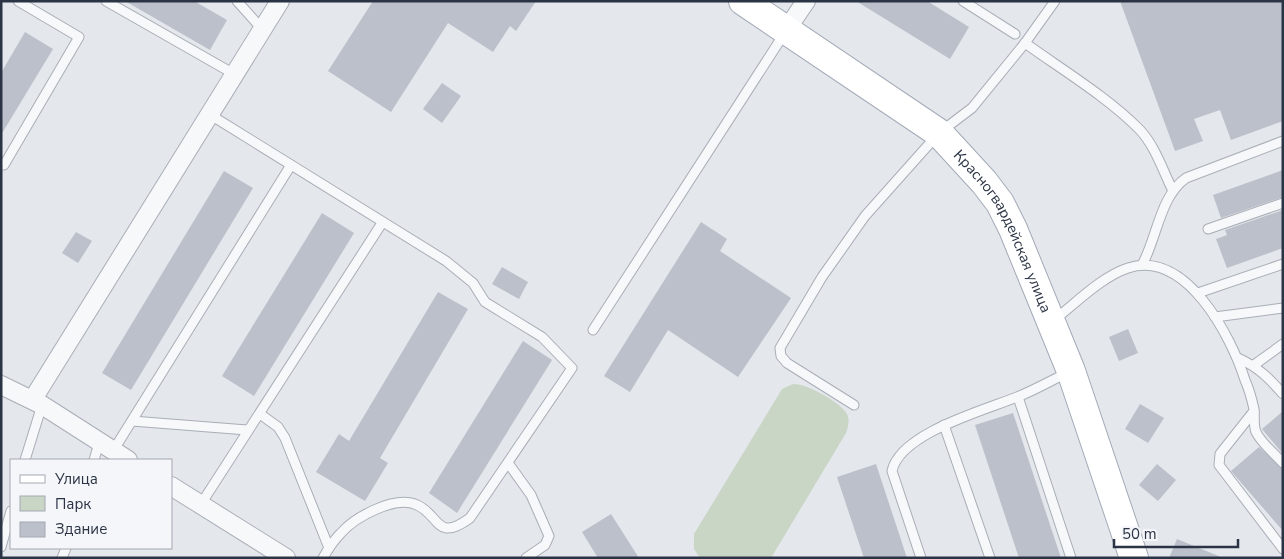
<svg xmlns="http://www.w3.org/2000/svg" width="1284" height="559" font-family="'Nunito Sans',sans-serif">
<rect width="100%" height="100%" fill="#e4e7ec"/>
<path fill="#c9d6c5" d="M793 384C805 383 841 402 847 414 850 420 848 427 846 433L771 558H700L694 549V534L782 389Z"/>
<g fill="#bbc0ca">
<path d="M125 1H194L227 20 210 50Z"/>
<path d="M373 1H536L516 31 510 26 493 52 448 23 391 112 328 71Z"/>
<path d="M856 1H927L969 27 950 59Z"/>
<path d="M1120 1H1283V121L1231 140 1220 110 1194 119 1203 141 1175 151Z"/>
<path d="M25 32 53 49 1 135V73Z"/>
<path d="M442 83 461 96 442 123 423 109Z"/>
<path d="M1283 170V197L1221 218 1213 195Z"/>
<path d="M224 171 253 188 131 390 102 373Z"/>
<path d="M1283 210V248L1227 268 1216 239 1227 235 1225 230Z"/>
<path d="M322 213 354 233 254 396 222 376Z"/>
<path d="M701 222 727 239 720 251 791 298 738 377 668 330 630 392 604 376Z"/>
<path d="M76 232 92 241 78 263 62 253Z"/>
<path d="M502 267 528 282 519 299 492 284Z"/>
<path d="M438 292 468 309 380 458 388 463 365 501 316 472 339 434 349 441Z"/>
<path d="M1128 329 1138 353 1119 361 1109 337Z"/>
<path d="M523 341 552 360 457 513 429 493Z"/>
<path d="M1140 404 1164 418 1148 443 1125 429Z"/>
<path d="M1283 411V454L1262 429Z"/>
<path d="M1013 413 1061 558H1019L975 425Z"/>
<path d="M1259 447 1283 469V531L1231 471Z"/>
<path d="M876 464 907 558H864L837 477Z"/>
<path d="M1157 464 1176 480 1158 501 1139 485Z"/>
<path d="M611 514 639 558H598L582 532Z"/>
<path d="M1177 539 1221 557V558H1169Z"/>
</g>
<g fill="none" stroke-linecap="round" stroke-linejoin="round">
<g stroke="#a9aeb7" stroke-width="11">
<g id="lane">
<path d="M106 1 234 74"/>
<path d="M237 1 262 29"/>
<path d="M963 1 1015 34"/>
<path d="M1025 43C1061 69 1109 98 1140 130 1155 146 1163 171 1173 191"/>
<path d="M209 114 446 261 473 283 485 302 542 337 572 368 470 518C436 543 440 515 417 505 395 495 355 517 341 533 334 540 328 549 323 558"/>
<path d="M4 165 79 37 18 1"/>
<path d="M1208 229 1283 203"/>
<path d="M1142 265C1157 238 1160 196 1186 178L1283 141"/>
<path d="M1198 293 1283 264"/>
<path d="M1215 317 1283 308"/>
<path d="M1054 320C1076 303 1101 277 1128 268 1186 249 1231 336 1245 380 1249 389 1252 400 1254 409 1255 417 1253 424 1256 432 1261 443 1275 454 1283 463"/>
<path d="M593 330 784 34"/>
<path d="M1238 358C1258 367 1269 378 1283 394"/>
<path d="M1254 365 1283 344"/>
<path d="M1018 397 1071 558"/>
<path d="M854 405 787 363 781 356 780 348 822 277 865 216 939 133 972 108 1025 43 1055 1"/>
<path d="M1254 411 1220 454 1219 465 1283 549"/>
<path d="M260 414 278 427 285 438 329 548"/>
<path d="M132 421 247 430"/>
<path d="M944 425 990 558"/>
<path d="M113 451 291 165"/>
<path d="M25 460 42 405"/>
<path d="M94 460 99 443"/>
<path d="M508 463 531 495 549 536 545 545 526 558"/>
<path d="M201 504 382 223"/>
<path d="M1 547 11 511"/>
<path d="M62 558 66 548"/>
<path d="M921 558 892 471C900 433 985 410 1017 397 1035 390 1052 380 1069 372"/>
</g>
</g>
<g stroke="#a9aeb7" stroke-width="20">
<g id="street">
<path d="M787 29 806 1"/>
<path d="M1 385 42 405 128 460"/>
<path d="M33 399 280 1"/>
<path d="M171 486 286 558"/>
</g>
</g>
<g stroke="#a3abb8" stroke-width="30">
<g id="primary">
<path id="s1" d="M743 1 939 133 984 182 1000 203 1013 229 1071 371 1134 558"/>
</g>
</g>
<use href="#lane" stroke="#f7f8fa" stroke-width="9"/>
<use href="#street" stroke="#f7f8fa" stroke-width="18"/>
<use href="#primary" stroke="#fff" stroke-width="28"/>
</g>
<g text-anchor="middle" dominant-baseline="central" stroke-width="5" stroke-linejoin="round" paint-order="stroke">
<g font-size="15" fill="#2b3445" stroke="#f4f6f9">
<text stroke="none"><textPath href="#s1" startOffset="355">Красногвардейская улица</textPath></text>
</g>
</g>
<rect width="1284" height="559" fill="none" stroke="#2b3445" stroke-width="5"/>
<rect x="10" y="459" width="162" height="90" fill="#f4f6f9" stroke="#a4a8b1"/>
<rect x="20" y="475" width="25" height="8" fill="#ffffff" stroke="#a4a8b1"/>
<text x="55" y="484" font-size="15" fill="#2b3445">Улица</text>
<rect x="20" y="496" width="25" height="15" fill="#c9d6c5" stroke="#a4a8b1"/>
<text x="55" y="509" font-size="15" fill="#2b3445">Парк</text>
<rect x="20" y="522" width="25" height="15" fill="#bbc0ca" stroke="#a4a8b1"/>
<text x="55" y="534" font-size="15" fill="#2b3445">Здание</text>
<path d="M1114 539v8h124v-8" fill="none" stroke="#2b3445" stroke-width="2.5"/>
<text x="1122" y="539" font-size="15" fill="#2b3445" stroke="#f4f6f9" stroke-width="4" paint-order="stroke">50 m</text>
</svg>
